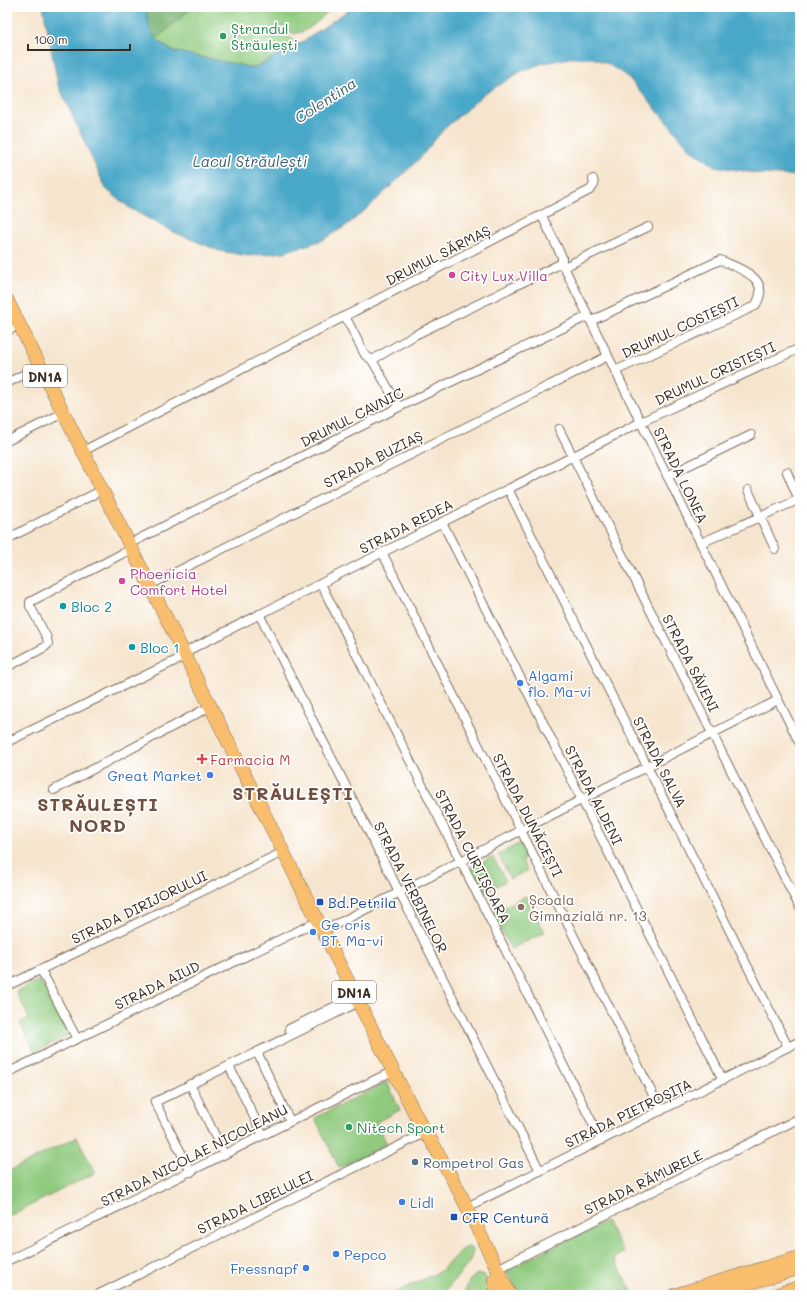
<svg xmlns="http://www.w3.org/2000/svg" width="807" height="1302" font-family="Mali,sans-serif">
<rect width="100%" height="100%" fill="#fff"/>
<filter id="ink" filterUnits="userSpaceOnUse"><feTurbulence type="fractalNoise" baseFrequency=".025" numOctaves="2"/><feDisplacementMap in="SourceGraphic" scale="8" xChannelSelector="R" yChannelSelector="G"/><feConvolveMatrix kernelMatrix="1 2 1 2 8 2 1 2 1" color-interpolation-filters="sRGB"/></filter>
<filter id="wash" filterUnits="userSpaceOnUse"><feTurbulence type="fractalNoise" baseFrequency=".012" numOctaves="4" result="noise"/><feDisplacementMap in="SourceGraphic" scale="16" xChannelSelector="R" yChannelSelector="G"/><feGaussianBlur stdDeviation="0.9" result="paint"/><feColorMatrix in="noise" values="0 0 0 0 0 0 0 0 0 0 0 0 0 0 0 0 0 1.4 0 .05"/><feComposite in="paint" operator="in"/></filter>
<g filter="url(#wash)">
<rect width="100%" height="100%" fill="#f6e5ce"/>
<g fill="#8fca7e" stroke="#657a4e">
<path d="M193 7H244L254 13 247 7H332C316 23 302 42 277 29L299 44 254 68 172 51 156 39Z"/>
<path d="M521 843 528 856 522 860 527 871 510 879 498 854Z"/>
<path d="M493 857 506 881 482 893 470 868Z"/>
<path d="M526 896 545 932 511 949 492 913Z"/>
<path d="M40 980 69 1035 35 1052 20 1023 29 1018 16 992Z"/>
<path d="M387 1082 400 1110 376 1122 387 1144 339 1168 315 1118Z"/>
<path d="M77 1137 95 1173 7 1217V1172Z"/>
<path d="M606 1221 624 1253 614 1258 633 1293 629 1295H519L506 1270Z"/>
<path d="M468 1247 471 1248 473 1252 469 1263 442 1295H390L441 1271 461 1250Z"/>
<path d="M477 1274 485 1276 493 1295H463L470 1280Z"/>
</g>
<path fill="#73ae6d" stroke="#576c46" d="M145 7H193L156 39 150 32Z"/>
<path fill="#49a7c8" stroke="#426873" d="M43 7H145C150 31 150 37 172 51L254 68 299 44 353 7H800V176L760 174 715 166 690 149 628 77 608 64 593 58H569L540 64 520 72 483 95 443 130 419 159 369 207 347 225 323 240 284 252 248 256 220 251 171 231 131 209 106 189 58 84Z"/>
</g>
<g filter="url(#ink)">
<g fill="none" stroke-linecap="round" stroke-linejoin="round">
<g stroke="#7c6b5c" stroke-width="10">
<g id="street">
<path d="M542 216 562 257V263L800 744"/>
<path d="M564 267 648 227"/>
<path d="M345 316 365 355 372 360 399 407"/>
<path d="M591 321 720 260C740 269 773 278 755 306L615 371"/>
<path d="M7 331 19 325"/>
<path d="M372 360 415 335 562 263"/>
<path d="M7 383 40 366"/>
<path d="M559 429 800 908"/>
<path d="M7 441 63 413"/>
<path d="M83 451 590 190 594 185 593 179"/>
<path d="M787 472 799 500"/>
<path d="M667 476 751 435"/>
<path d="M508 489 788 1047"/>
<path d="M748 490 775 549"/>
<path d="M442 522 723 1080"/>
<path d="M7 539 102 490"/>
<path d="M701 543 800 499"/>
<path d="M129 544 399 407 588 316"/>
<path d="M382 552 661 1111"/>
<path d="M321 584 601 1140"/>
<path d="M150 585 608 356"/>
<path d="M259 614 540 1171"/>
<path d="M7 667 45 647 48 644 47 638 30 606V602L131 549"/>
<path d="M7 742 179 659 193 648 641 422 800 348"/>
<path d="M54 790 211 706"/>
<path d="M323 931 778 700"/>
<path d="M41 970 77 1039"/>
<path d="M7 986 283 852"/>
<path d="M289 1029 356 996"/>
<path d="M257 1052 290 1121"/>
<path d="M229 1066 263 1135"/>
<path d="M7 1073 318 921"/>
<path d="M190 1084 224 1154"/>
<path d="M191 1172 155 1102 359 1002"/>
<path d="M467 1207 800 1041"/>
<path d="M7 1261C136 1199 264 1134 393 1071"/>
<path d="M497 1269 800 1118"/>
<path d="M97 1295 425 1133"/>
</g>
</g>
<g stroke="#7c6b5c" stroke-width="14">
<g id="primary">
<path d="M7 300 393 1071 425 1133 431 1140 461 1195 510 1295"/>
<path d="M494 1280 498 1295"/>
<path d="M675 1295 800 1257"/>
<path d="M710 1295 800 1268"/>
<path d="M775 1295 800 1287"/>
</g>
</g>
<use href="#street" stroke="#fff" stroke-width="8"/>
<use href="#primary" stroke="#f9be6d" stroke-width="13"/>
</g>
</g>
<g fill="#2e9e5b" stroke="#fff" stroke-width="1.5">
<circle cx="223" cy="36" r="4"/>
<circle cx="349" cy="1127" r="4"/>
</g>
<g fill="#d1479c" stroke="#fff" stroke-width="1.5">
<circle cx="452" cy="275" r="4"/>
<circle cx="122" cy="581" r="4"/>
</g>
<g fill="#0f9aa8" stroke="#fff" stroke-width="1.5">
<circle cx="63" cy="606" r="4"/>
<circle cx="132" cy="647" r="4"/>
</g>
<g fill="#3f7fe0" stroke="#fff" stroke-width="1.5">
<circle cx="520" cy="683" r="4"/>
<circle cx="210" cy="775" r="4"/>
<circle cx="313" cy="932" r="4"/>
<circle cx="402" cy="1202" r="4"/>
<circle cx="336" cy="1254" r="4"/>
<circle cx="306" cy="1268" r="4"/>
</g>
<path fill="#e0444e" stroke="#fff" stroke-width="1.5" d="M200 753h4v4h4v4h-4v4h-4v-4h-4v-4h4z"/>
<g fill="#1a4fb4" stroke="#fff" stroke-width="1.5">
<rect x="316" y="898" width="8" height="8" rx="2"/>
<rect x="450" y="1213" width="8" height="8" rx="2"/>
</g>
<circle fill="#8d6e63" stroke="#fff" stroke-width="1.5" cx="521" cy="907" r="4"/>
<circle fill="#5c6f8a" stroke="#fff" stroke-width="1.5" cx="415" cy="1162" r="4"/>
<g text-anchor="middle" dominant-baseline="central" stroke-width="3.5" stroke-linejoin="round" paint-order="stroke">
<g fill="#fff" stroke="#766a62" stroke-width="1">
<rect x="23" y="365" width="44" height="22" rx="3"/>
<rect x="332" y="981" width="44" height="22" rx="3"/>
</g>
<g font-size="13" font-weight="bold" fill="#3b2a1e">
<text x="45" y="376">DN1A</text>
<text x="354" y="992">DN1A</text>
</g>
<g font-size="14" fill="#27864d" stroke="#fff" text-anchor="start">
<text x="231" y="28">Ștrandul<tspan x="231" dy="16">Străulești</tspan></text>
<text x="357" y="1127">Nitech Sport</text>
</g>
<g font-size="14" fill="#3b2a1e" stroke="#fff">
<text transform="translate(438 255) rotate(-27)">DRUMUL SĂRMAȘ</text>
<text transform="translate(680 327) rotate(-25)">DRUMUL COSTEȘTI</text>
<text transform="translate(715 373) rotate(-25)">DRUMUL CRISTEȘTI</text>
<text transform="translate(352 417) rotate(-27)">DRUMUL CAVNIC</text>
<text transform="translate(373 459) rotate(-27)">STRADA BUZIAȘ</text>
<text transform="translate(681 475) rotate(64)">STRADA LONEA</text>
<text transform="translate(406 526) rotate(-27)">STRADA REDEA</text>
<text transform="translate(691 663) rotate(63)">STRADA SĂVENI</text>
<text transform="translate(660 762) rotate(63)">STRADA SALVA</text>
<text transform="translate(594 795) rotate(63)">STRADA ALDENI</text>
<text transform="translate(528 815) rotate(63)">STRADA DUNĂCEȘTI</text>
<text transform="translate(473 856) rotate(63)">STRADA CURTIȘOARA</text>
<text transform="translate(411 887) rotate(63)">STRADA VERBINELOR</text>
<text transform="translate(139 907) rotate(-26)">STRADA DIRIJORULUI</text>
<text transform="translate(157 985) rotate(-26)">STRADA AIUD</text>
<text transform="translate(628 1113) rotate(-26)">STRADA PIETROȘIȚA</text>
<text transform="translate(194 1155) rotate(-27)">STRADA NICOLAE NICOLEANU</text>
<text transform="translate(643 1182) rotate(-26)">STRADA RĂMURELE</text>
<text transform="translate(255 1202) rotate(-26)">STRADA LIBELULEI</text>
</g>
<g font-size="14" fill="#b23c85" stroke="#fff" text-anchor="start">
<text x="460" y="275">City Lux Villa</text>
<text x="130" y="573">Phoenicia<tspan x="130" dy="16">Comfort Hotel</tspan></text>
</g>
<g font-size="14" fill="#0d838f" stroke="#fff" text-anchor="start">
<text x="71" y="606">Bloc 2</text>
<text x="140" y="647">Bloc 1</text>
</g>
<g font-size="14" fill="#366cbe" stroke="#fff" text-anchor="start">
<text x="528" y="675">Algami<tspan x="528" dy="16">flo. Ma-vi</tspan></text>
<text x="202" y="775" text-anchor="end">Great Market</text>
<text x="321" y="924">Ge cris<tspan x="321" dy="16">BT. Ma-vi</tspan></text>
<text x="410" y="1202">Lidl</text>
<text x="344" y="1254">Pepco</text>
<text x="298" y="1268" text-anchor="end">Fressnapf</text>
</g>
<g font-size="14" fill="#be3a42" stroke="#fff" text-anchor="start">
<text x="210" y="759">Farmacia M</text>
</g>
<g font-size="14" fill="#785e54" stroke="#fff" text-anchor="start">
<text x="529" y="899">Școala<tspan x="529" dy="16">Gimnazială nr. 13</tspan></text>
</g>
<g font-size="14" fill="#164399" stroke="#fff" text-anchor="start">
<text x="328" y="902">Bd.Petrila</text>
<text x="462" y="1217">CFR Centură</text>
</g>
<g font-size="14" fill="#4e5e75" stroke="#fff" text-anchor="start">
<text x="423" y="1162">Rompetrol Gas</text>
</g>
<g font-size="15" font-style="italic" fill="#41626a" stroke="#fff">
<text transform="translate(325 100) rotate(-33)">Colentina</text>
<text x="250" y="161">Lacul Străulești</text>
</g>
<g font-size="18" font-weight="bold" letter-spacing="1" fill="#714f40" stroke="#fff">
<text x="293" y="793">STRĂULEŞTI</text>
<text x="98" y="804">STRĂULEȘTI<tspan x="98" dy="21">NORD</tspan></text>
</g>
</g>
<rect width="807" height="1302" fill="none" stroke="#fff" stroke-width="24"/>
<path d="M28 44v6h102v-6" fill="none" stroke="#3b2a1e" stroke-width="2"/>
<text x="34" y="44" font-size="12" fill="#3b2a1e" stroke="#ffffff" stroke-width="3" paint-order="stroke">100 m</text>
</svg>
